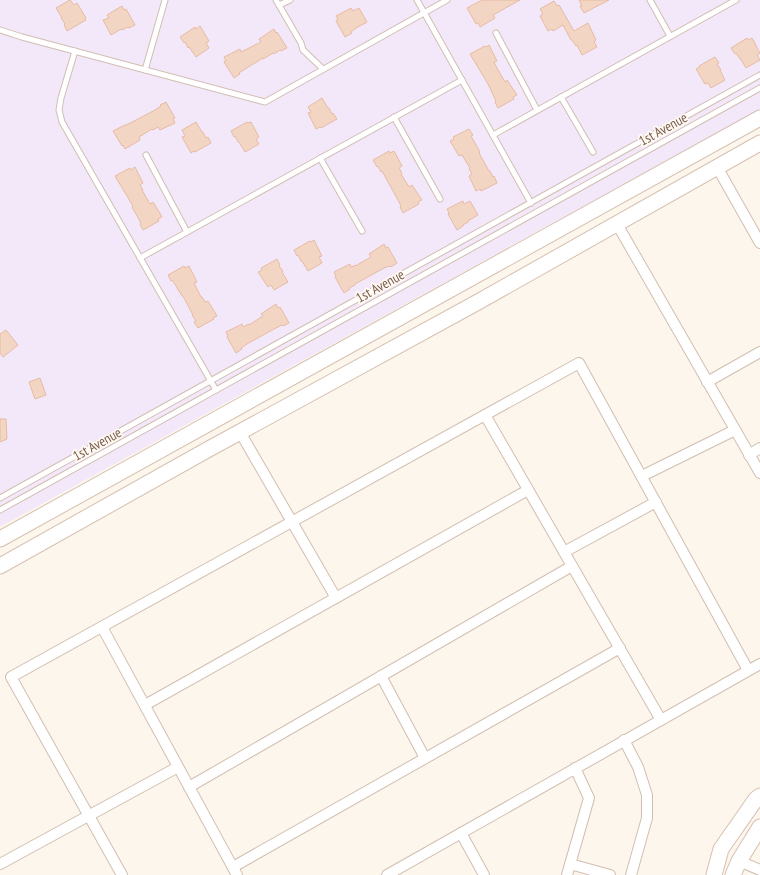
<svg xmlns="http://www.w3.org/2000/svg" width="760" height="875" font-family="'PT Sans Narrow',sans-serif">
<rect width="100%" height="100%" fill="#fdf6ec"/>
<path fill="#f3e8fa" d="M0 0H760V109L0 527Z"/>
<g fill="#f3d5c3" stroke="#e6bba3">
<path d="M70 0 74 5 77 3 86 18 85 19 86 20 67 31 64 25 65 24 61 18H62L56 8Z"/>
<path d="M482 0H520L493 15 495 18 480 27 478 23 476 24 467 8Z"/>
<path d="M579 0H609L584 13 580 6H582Z"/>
<path d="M554 1 557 6 559 5 574 31 588 23 596 40 594 42 597 47 582 55 577 45 576 46 572 40H571L563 25 553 31 552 29 548 31 540 16 543 14 540 9Z"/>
<path d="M122 6 124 10 126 9 135 25 129 28 128 27 122 30 121 29 111 35 103 20 109 18 107 15Z"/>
<path d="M351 8 353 11 359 8 367 22 356 28 351 32 352 33 345 37 336 21 338 20 336 16Z"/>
<path d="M200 26 209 41 206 43 209 48 196 57 189 47 188 48 185 42 184 43 180 37 195 27 196 29Z"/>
<path d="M274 29 276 33 277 32 287 48 281 51 280 50 274 54 273 53 263 59V58L245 69 239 73 240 74 234 78 224 62 226 61 224 57 240 49 241 52 261 42 259 39Z"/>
<path d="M747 38 748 40 752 38 756 45V46L760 53 757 55 760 60 746 68 740 58V59L736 53 735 54 731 48Z"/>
<path d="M489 45 497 61 494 62 497 68 505 82 507 80 517 95 513 97 514 99 498 108 495 102 496 101 488 84 470 54 485 46 486 47Z"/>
<path d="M715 57 719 63 717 64 721 70H720L725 80 711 88 708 83 705 84 696 69 700 67 699 66Z"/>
<path d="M322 98 328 108H329L332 114 333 113 337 119 321 128 320 127 316 129 308 113 311 112 308 107Z"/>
<path d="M166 102 175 118 173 119 175 123 160 130 158 127 153 130 152 129 139 137 140 140 125 149 123 145 122 146 113 131 125 125H126L136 120 155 110 161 106 160 105Z"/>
<path d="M196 122 202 132H203L206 138 208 137 211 143 195 152 194 151 191 153 182 137 185 136 182 130Z"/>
<path d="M247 122 248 123 251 122 259 137 256 139 259 144 245 152 239 142H238L235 136 234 137 231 131Z"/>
<path d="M469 129 473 135 471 136 480 152 479 153 489 171H490L493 177 494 176 497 183 481 191 480 189 476 191 469 176 472 174 469 169 470 168 462 155 459 156 450 141 454 139 453 137Z"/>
<path d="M389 151 390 153 394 151 402 166 399 168 402 173 401 174 409 187 412 185 422 200 418 202 419 204 403 213 400 207 401 206 398 200 382 171 381 172 378 166 377 167 373 160Z"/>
<path d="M135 167 143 183 140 185 143 190H142L150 204 153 202 162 217 158 219 159 221 143 230 140 224 141 223 132 207 133 206 115 176 130 168 131 170Z"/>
<path d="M463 201 464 204 470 201 478 215 468 221V222L463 225V226L457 230 448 214 449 213 447 209Z"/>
<path d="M314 240 322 256 319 257 322 263 308 271 302 261H301L298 255 297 256 294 250 310 241 311 242Z"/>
<path d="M384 244 386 248 388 247 397 263 391 267 390 266 384 268 355 284V285L349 288 350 289 344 293 335 277 336 276 334 272 350 264 351 267 357 265 371 257 369 254Z"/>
<path d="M277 259 280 265 279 266 283 271 282 272 288 282 274 290 271 285 268 287 258 272 262 270 261 268Z"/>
<path d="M184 266 185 268 189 266 197 282 194 283 201 297H202L205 302 208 301 217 316 213 318 214 319 198 328 194 322 196 321 192 315H193L183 296H182L176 286 172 280 171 281 168 275Z"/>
<path d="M276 304 278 308 280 307 289 323 283 326 282 325 276 328 247 344 241 348 242 349 236 353 227 337 228 336 226 332 242 324 243 327 249 324V325L263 316 261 314Z"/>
<path d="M6 330 18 345 3 357 0 353V334Z"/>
<path d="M40 378 46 395 35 399 29 382Z"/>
<path d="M0 419H6L7 439 0 442Z"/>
</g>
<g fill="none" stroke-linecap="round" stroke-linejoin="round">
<g stroke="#d1beb0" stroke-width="7">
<g id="lane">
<path d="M276 0 301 43 303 50 323 69"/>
<path d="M417 0 531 203"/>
<path d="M650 0 670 36"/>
<path d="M279 5 290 0"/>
<path d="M0 30 22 37 265 102 447 0"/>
<path d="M496 33 537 110"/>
<path d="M75 51 61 98 59 110 62 122 216 390"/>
<path d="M145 70 165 0"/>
<path d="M561 97 593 152"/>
<path d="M394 117 440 199"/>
<path d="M493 135 736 0"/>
<path d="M146 155 187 232"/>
<path d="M320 158 362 231"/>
<path d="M140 258 462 80"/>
<path d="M0 498 760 75"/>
<path d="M0 510 760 88"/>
</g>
</g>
<g stroke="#d1beb0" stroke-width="12">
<g id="street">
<path d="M717 167 760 243"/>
<path d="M617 224 760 473"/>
<path d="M707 382 760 352"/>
<path d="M485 415 661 720"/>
<path d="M240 432 336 598"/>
<path d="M749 455 760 448"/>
<path d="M642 476 735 430"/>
<path d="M564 552 656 502"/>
<path d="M102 627 237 875"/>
<path d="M381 676 425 758"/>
<path d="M145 705 528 490"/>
<path d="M624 740 638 767 647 795V818L631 875"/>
<path d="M189 787 572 566"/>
<path d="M461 833 484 875"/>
<path d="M739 861 760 870"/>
<path d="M0 864 178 767"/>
<path d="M570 864 610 875"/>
<path d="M233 867 620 648"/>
<path d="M122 875 11 677 579 363 748 670"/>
<path d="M387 875 760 664"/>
<path d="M567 875 589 798 575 768"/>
</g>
</g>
<g stroke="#d6c0b0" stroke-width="17">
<g id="secondary">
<path d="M0 539 760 118"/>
<path d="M0 566 207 450 478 302 760 143"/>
<path d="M714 875 721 849 756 799 760 796"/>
<path d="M733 875 739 861 760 827"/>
</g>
</g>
<use href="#lane" stroke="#fff" stroke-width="5"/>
<use href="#street" stroke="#fff" stroke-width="10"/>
<use href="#secondary" stroke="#fff" stroke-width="15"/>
</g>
<g text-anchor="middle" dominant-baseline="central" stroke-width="3.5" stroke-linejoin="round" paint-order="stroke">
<g font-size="14" fill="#7a5c4d" stroke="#fffaf3">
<text transform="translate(663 129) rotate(-29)">1st Avenue</text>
<text transform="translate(380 286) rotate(-29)">1st Avenue</text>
<text transform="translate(97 444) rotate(-29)">1st Avenue</text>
</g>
</g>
</svg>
